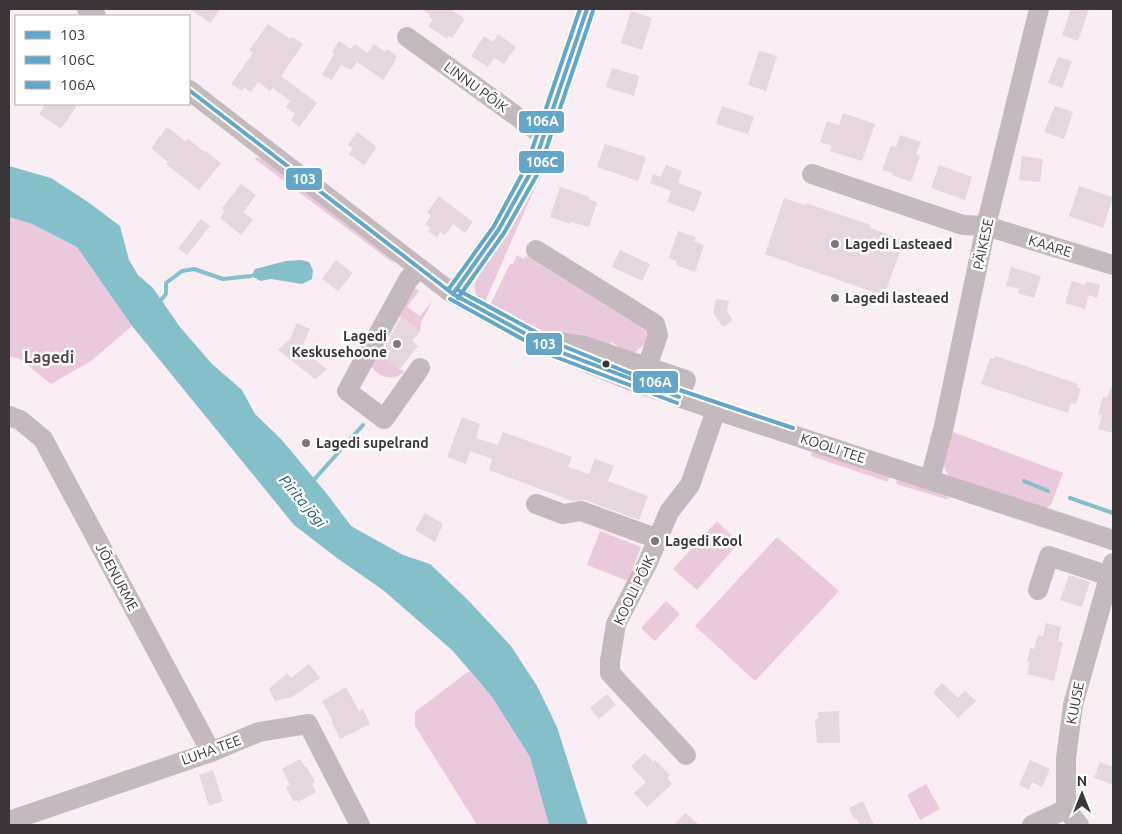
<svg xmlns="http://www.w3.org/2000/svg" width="1122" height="834" font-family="Ubuntu,sans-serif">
<rect width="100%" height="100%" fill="#f8eef3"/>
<g fill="#ebc9dd">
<path d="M563 114 536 185 484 304C476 298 474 292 475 283L557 121Z"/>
<path d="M257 157 265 160 391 258 394 262 393 263 255 159Z"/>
<path d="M9 217 32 224 77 247 132 326 91 361 51 384 20 359 9 356Z"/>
<path d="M517 255 524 259 526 256 649 332 645 344 634 353 617 349 618 346 611 342 609 345 553 335 533 329 490 305 510 264H513Z"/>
<path d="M410 284 419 291 407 307 420 316 432 301 421 323 420 332 400 316 375 349 404 372C389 386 366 371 369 353Z"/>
<path d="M950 431 1063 473 1051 505 1046 508 952 479C937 466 946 447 950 431Z"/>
<path d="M812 452 825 455 890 476 888 481H885L811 456Z"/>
<path d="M896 478 945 495 950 500 899 485 897 484Z"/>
<path d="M717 521 739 543 697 590 673 569Z"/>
<path d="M600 531 641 547 628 581 587 565Z"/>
<path d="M777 537 839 591 755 681 695 626Z"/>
<path d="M666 601 680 614 655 641 641 628Z"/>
<path d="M469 671 492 697 530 757 549 825H477L415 726V712Z"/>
<path d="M926 784 940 809 920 820 907 795Z"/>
</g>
<g fill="#85c0ca">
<path d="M9 166 51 178 88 202 120 226 129 260 138 275 153 288 180 327 212 364 242 390 255 414 281 439 327 494 351 526 403 555 430 564 468 600 511 646 537 686 557 727 588 825H549L530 757 492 697 453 651 383 590 337 558 294 525 132 326 77 247 32 224 9 217Z"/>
<path d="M301 260 309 262 313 270 312 279 302 284 271 279 261 281 251 276 255 269 286 261Z"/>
</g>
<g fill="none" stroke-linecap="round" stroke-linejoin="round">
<g stroke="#85c0ca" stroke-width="4">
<path d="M157 302 161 300 166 294V283L182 271 194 269 223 279 251 276"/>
<path d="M1024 481 1048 491"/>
<path d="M311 483 363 425"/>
<path d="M1070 498 1113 513"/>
</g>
</g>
<g fill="#e6d6df">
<path d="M190 9H220L210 23Z"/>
<path d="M421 9H450L465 19 452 38 449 36 447 39 428 26 433 20 429 17 430 15Z"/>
<path d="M1071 9H1089L1078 41 1062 35Z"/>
<path d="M631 11 652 18 642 50 621 43Z"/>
<path d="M268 24 290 39 292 37 303 44 281 76 317 103 299 127 291 120 295 114 286 107 290 101 273 88 270 91 258 82 251 92 244 87 242 91 231 84 253 53 249 50Z"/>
<path d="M498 34 516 47 504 64 494 58 488 67 471 56 484 36 493 42Z"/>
<path d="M339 41 351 49 355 44 367 53 374 44 385 52 387 49 397 56 395 59 396 60 383 80 357 62 351 70 341 65 332 80 322 75 334 54 332 52Z"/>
<path d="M759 51 777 56 766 91 748 85Z"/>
<path d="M1058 57 1072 61 1062 88 1048 83Z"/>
<path d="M612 68 639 76 634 96 606 87Z"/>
<path d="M46 104H78L61 129 39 114Z"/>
<path d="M722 106 754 117 748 134 716 124Z"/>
<path d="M1055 106 1073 112 1064 139 1044 132Z"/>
<path d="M843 113 875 124 862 161 830 151 832 146 820 142 827 121 839 125Z"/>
<path d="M167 127 186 142 188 139 205 152 206 151 221 163 199 190 166 164 168 162 151 148Z"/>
<path d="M357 132 377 147 364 165 349 154 353 148 348 145Z"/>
<path d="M900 135 921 142 916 154 920 156 911 182 892 175 893 173 882 170 891 146 896 147Z"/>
<path d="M605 144 646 157 638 181 597 167Z"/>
<path d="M1022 156 1043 159 1040 182 1019 180Z"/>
<path d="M666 165 682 171 678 183 702 192 694 212 667 202 671 191 650 183 653 174 661 177Z"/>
<path d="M939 165 972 177 965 200 931 188Z"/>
<path d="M241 184 256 195 243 212 253 220 241 235 220 218 225 210 222 208Z"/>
<path d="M1079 186 1113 197 1103 228 1069 216Z"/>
<path d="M560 187 590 197 589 200 597 202 589 227 571 222 570 224 550 217Z"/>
<path d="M439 196 473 222 465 233 453 224 445 235 440 232 437 237 428 231 431 228 425 224 431 216 427 212Z"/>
<path d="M784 198 805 205 806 203 871 225 870 228 904 240 884 296 765 254Z"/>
<path d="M201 219 210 226 187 255 178 248Z"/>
<path d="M678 231 696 237 694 241 704 245 695 272 676 265 677 261 669 258Z"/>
<path d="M620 250 650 264 642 281 612 267Z"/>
<path d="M336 260 353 273 338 291 322 279Z"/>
<path d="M1011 267 1041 276 1034 298 1018 293 1020 289 1006 286Z"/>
<path d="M1072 281 1085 285 1086 281 1100 285 1097 298 1089 295 1085 309 1065 303Z"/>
<path d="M716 299 729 301 727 312 733 320 723 327 713 313Z"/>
<path d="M401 317 420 332 412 341 418 346 400 369 381 354Z"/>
<path d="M297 323 310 329 301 349 327 369 315 379 278 350 290 339Z"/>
<path d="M995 356 1078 384 1077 387 1081 388 1076 404 1071 403 1068 413 981 384 990 358 994 359Z"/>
<path d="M1111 388H1113V433L1098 429 1102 415 1098 414 1103 397 1107 398Z"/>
<path d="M462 417 480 424 476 438 498 445 503 432 572 457 568 467 589 474 595 459 614 466 608 481 648 496 639 520 585 500 572 501 489 470 492 459 470 451 466 464 447 457Z"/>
<path d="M425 513 443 524 435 542 415 530Z"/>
<path d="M1069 575 1090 582 1082 607 1060 600Z"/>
<path d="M1046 623 1061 627 1058 641 1063 642 1054 681 1027 674 1030 662 1027 661 1030 648 1034 649 1038 635 1043 636Z"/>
<path d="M309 664 320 678 292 697 275 701 269 689 287 673 291 678Z"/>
<path d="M942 683 958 698 965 691 976 701 958 718 933 693Z"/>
<path d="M346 687 359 711 363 709 370 724 340 739 331 721H333L322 701Z"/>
<path d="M607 694 616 705 599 719 590 708Z"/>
<path d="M839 711 840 743H817L815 719H818V712Z"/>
<path d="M645 753 653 762 655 760 670 775 667 778 672 784 647 807 634 793 646 782 631 766Z"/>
<path d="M300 759 305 767 306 766 315 782 312 784 316 792 298 802 297 800 294 802 286 788 290 785 282 769Z"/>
<path d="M1030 760 1050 769 1042 787 1032 782 1029 790 1019 785Z"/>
<path d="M1100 762 1113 767V785L1094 778Z"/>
<path d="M213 770 223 801 209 806 199 775Z"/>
<path d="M863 801 874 825H860L856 818 854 819 849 808Z"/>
<path d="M685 813 699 825H674Z"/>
</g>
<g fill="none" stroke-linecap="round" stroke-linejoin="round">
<g stroke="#c3b9bf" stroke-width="20">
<path d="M87 9 96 16"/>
<path d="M407 37 544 136"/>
<path d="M189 90 453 294 555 350 627 379 716 410 1113 540"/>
<path d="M812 174 963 225 986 226 1113 265"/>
<path d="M536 250 655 324 658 335 647 367"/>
<path d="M418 268 408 280 347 391 384 419 420 368"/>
<path d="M453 294 499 229 532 170 587 9"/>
<path d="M557 342 584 346 686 380 679 397"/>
<path d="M9 416 20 420 43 439 211 752"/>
<path d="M930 479 944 426 986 226 1039 9"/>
<path d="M536 504 563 514 581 511 658 539"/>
<path d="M1038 590 1049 556 1109 576"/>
<path d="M686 755 610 673V661L616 624 648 562 669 512 690 485 716 410"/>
<path d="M1066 809 1079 825"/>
<path d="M9 821 211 752 259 732 308 724 360 825"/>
<path d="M1032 825 1066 809V758L1073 705 1113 563"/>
</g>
<g stroke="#fff" stroke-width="8">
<g id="bus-1">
<path d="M189 90 453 294 555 350 679 397"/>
<path d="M453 294 499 229 532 170 587 9"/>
</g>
</g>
<g stroke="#fff" stroke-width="8">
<g id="bus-2">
<path d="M458 298 504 233 538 173 593 11"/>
<path d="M450 299 553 356 677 403"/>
</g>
</g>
<g stroke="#fff" stroke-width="8">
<g id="bus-3">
<path d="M456 289 558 344 629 373 793 428"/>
<path d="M448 290 494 226 526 167 580 9"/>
</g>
</g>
<use href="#bus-1" stroke="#64a6c9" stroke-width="4"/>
<use href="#bus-2" stroke="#64a6c9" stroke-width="4"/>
<use href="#bus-3" stroke="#64a6c9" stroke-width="4"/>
</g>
<g fill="#7d767a" stroke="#fff" stroke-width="2">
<circle cx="835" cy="244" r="5"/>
<circle cx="835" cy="298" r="5"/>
<circle cx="397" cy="344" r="5"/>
<circle cx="306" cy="443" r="5"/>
<circle cx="655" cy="541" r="5"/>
</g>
<circle fill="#3b3539" stroke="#fff" stroke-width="2" cx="606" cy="364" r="4.5"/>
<g text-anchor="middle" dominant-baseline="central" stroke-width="5" stroke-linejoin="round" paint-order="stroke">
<g font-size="14" fill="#3b3539" stroke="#fff">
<text transform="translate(476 87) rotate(36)">LINNU PÕIK</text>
<text transform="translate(983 244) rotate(-78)">PÄIKESE</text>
<text transform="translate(1050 246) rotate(17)">KAARE</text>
<text transform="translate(833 448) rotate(18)">KOOLI TEE</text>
<text transform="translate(117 577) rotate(62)">JÕENURME</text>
<text transform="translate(634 590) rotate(-64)">KOOLI PÕIK</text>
<text transform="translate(1075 703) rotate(-79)">KUUSE</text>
<text transform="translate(211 750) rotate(-20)">LUHA TEE</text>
</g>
<g font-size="14" font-weight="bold" fill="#3b3539" stroke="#fff" text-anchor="start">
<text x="845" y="244">Lagedi Lasteaed</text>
<text x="845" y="298">Lagedi lasteaed</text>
<text x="387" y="336" text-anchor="end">Lagedi<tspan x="387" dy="16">Keskusehoone</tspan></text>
<text x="316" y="443">Lagedi supelrand</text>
<text x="665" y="541">Lagedi Kool</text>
</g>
<g font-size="15" font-style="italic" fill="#17606a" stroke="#fff">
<text transform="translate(303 501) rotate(50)">Pirita jõgi</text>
</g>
<g font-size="16" font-weight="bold" fill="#55484f" stroke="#fff">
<text x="49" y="357">Lagedi</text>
</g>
</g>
<g stroke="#fff" stroke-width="2">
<rect x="518" y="110" width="47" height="24" rx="5" fill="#64a6c9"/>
<rect x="518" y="150" width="47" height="24" rx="5" fill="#64a6c9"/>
<rect x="285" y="167" width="38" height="24" rx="5" fill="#64a6c9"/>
<rect x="525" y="332" width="38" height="24" rx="5" fill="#64a6c9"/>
<rect x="632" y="370" width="47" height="24" rx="5" fill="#64a6c9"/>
</g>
<g font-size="14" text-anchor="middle" font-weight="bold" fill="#fff">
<text x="542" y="126">106A</text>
<text x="542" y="167">106C</text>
<text x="304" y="184">103</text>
<text x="544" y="349">103</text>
<text x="655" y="387">106A</text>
</g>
<rect width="1122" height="834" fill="none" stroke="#3b3539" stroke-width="20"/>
<rect x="15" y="15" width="175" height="90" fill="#ffffff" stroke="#b1aeb0"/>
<rect x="25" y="31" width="25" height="8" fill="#64a6c9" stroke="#b1aeb0"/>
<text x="60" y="40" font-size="15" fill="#3b3539">103</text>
<rect x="25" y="56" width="25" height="8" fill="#64a6c9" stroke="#b1aeb0"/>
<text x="60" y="65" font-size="15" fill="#3b3539">106C</text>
<rect x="25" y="81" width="25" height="8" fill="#64a6c9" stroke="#b1aeb0"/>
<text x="60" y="90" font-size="15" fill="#3b3539">106A</text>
<g transform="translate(1082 794)" stroke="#ffffff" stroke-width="4" paint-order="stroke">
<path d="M0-4L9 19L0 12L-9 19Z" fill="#3b3539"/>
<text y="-8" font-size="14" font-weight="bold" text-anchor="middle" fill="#3b3539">N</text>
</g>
</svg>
